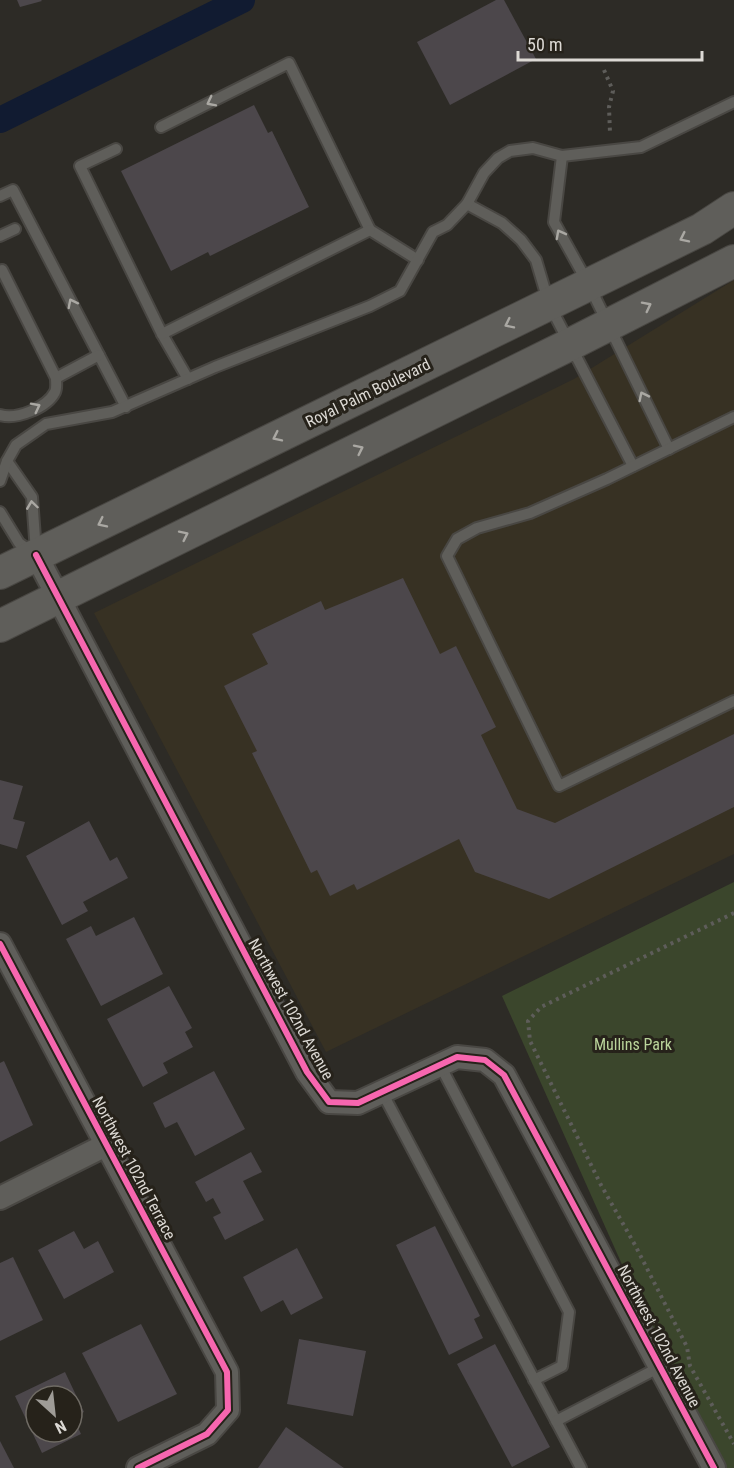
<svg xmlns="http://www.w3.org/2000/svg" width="734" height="1468" font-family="'Roboto Condensed',sans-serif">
<rect width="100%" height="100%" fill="#2d2b26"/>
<path fill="#373123" d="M734 280V854L326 1052 94 613 574 379Z"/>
<path fill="#3b462c" d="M734 882V1468H713L502 996Z"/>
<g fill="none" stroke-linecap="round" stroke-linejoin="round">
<path stroke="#111b31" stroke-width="26" d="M0 120 242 0"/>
</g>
<g fill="#4c474b" fill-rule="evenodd">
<path d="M17 0H41L42 1 20 7Z"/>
<path d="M496 0H504L536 59 450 105 417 42Z"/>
<path d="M254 105 268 133 272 131 309 207 210 256 208 252 171 271 121 171Z"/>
<path d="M403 578 440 654 456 646 496 727 481 735 517 809 555 823 734 734V807L549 899 475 872 459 839 357 890 354 884 330 896 317 870 311 873 252 753 257 751 224 686 268 664 252 634 321 601 325 610Z"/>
<path d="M0 780 23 786 13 819 25 822 17 849 0 844Z"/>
<path d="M89 821 110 861 117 857 128 878 83 902 88 911 62 925 26 856Z"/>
<path d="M134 917 163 974 101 1006 66 939 91 926 96 936Z"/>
<path d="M169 986 192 1028 185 1032 193 1047 163 1063 168 1073 143 1087 107 1019Z"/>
<path d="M4 1061 33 1125 0 1142V1063Z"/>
<path d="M214 1071 245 1129 195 1156 177 1122 165 1128 153 1103Z"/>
<path d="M251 1152 262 1172 243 1181 264 1220 225 1240 213 1217 221 1213 213 1198 206 1202 195 1182Z"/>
<path d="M435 1226 480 1316 474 1319 483 1338 449 1355 396 1245Z"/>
<path d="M74 1231 84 1249 98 1241 114 1272 64 1299 38 1250Z"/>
<path d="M297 1248 323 1298 291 1315 283 1300 261 1312 243 1277Z"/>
<path d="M13 1257 43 1320 0 1341V1263Z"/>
<path d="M141 1324 177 1394 118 1422 82 1353Z"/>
<path d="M299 1339 366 1351 353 1416 287 1404Z"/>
<path d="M495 1344 550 1447 512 1467 457 1364Z"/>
<path d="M65 1372 84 1412 73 1417 81 1434 42 1453 15 1396ZM36 1396H72V1432H36Z"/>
<path d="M286 1427 344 1468H258Z"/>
<path d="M0 1441 14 1468H0Z"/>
</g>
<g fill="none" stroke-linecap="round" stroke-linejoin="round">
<g stroke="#494743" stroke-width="14">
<g id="lane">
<path d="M161 127 289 63 370 230 418 260"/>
<path d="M116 149 80 166 162 334 188 379"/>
<path d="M562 156 554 222 589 285 669 449"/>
<path d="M0 196 13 190 126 407"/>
<path d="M467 204 502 223 521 240 536 260 549 304 633 466"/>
<path d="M0 236 15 229"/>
<path d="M162 334 370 230"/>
<path d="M56 378 99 355"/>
<path d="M0 415C16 420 47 408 55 392 57 388 56 383 56 378L2 270"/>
<path d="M734 417 607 479 530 513 477 528 457 539 447 556 559 786 734 701"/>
<path d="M7 461 32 497 36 552"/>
<path d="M0 481 7 461 16 445 46 424 112 412 215 367 370 306 400 291 433 232 447 225 467 204 484 173 498 158 510 151 533 148 562 156 641 147 734 102"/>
<path d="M0 512 19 543 33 553"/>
<path d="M440 1065 569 1312 562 1366 534 1380"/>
<path d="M382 1092 581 1468"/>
<path d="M556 1421 660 1367"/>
</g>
</g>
<g stroke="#494743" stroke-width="26">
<g id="street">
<path d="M36 555 307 1072 329 1102 358 1103 457 1057 485 1060 504 1075 714 1468"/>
<path d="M0 944 227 1372 228 1410 207 1434 138 1468"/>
<path d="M0 1198 106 1145"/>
</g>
</g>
<g stroke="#494743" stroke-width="34">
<g id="secondary">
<path d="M0 573 702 229 734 208"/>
<path d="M0 626 571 344 734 261"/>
</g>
</g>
<g stroke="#5e5d5a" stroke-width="4" stroke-dasharray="3 4.5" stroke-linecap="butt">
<path d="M604 70 613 91 609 107 610 133"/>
<path d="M734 913 541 1007 528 1021 530 1041 601 1185 635 1245 687 1347 690 1366 734 1444"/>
</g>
<use href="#lane" stroke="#5f5e5a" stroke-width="10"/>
<use href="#street" stroke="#5f5e5a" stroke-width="22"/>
<use href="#secondary" stroke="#5f5e5a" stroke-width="32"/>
<g stroke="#26221a" stroke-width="10">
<g id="cycleway">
<path d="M36 555 307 1072 329 1102 358 1103 457 1057 485 1060 504 1075 714 1468"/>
<path d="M0 944 227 1372 228 1410 207 1434 138 1468"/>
</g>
</g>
<use href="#cycleway" stroke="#f766af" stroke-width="6"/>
</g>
<defs><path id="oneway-chevron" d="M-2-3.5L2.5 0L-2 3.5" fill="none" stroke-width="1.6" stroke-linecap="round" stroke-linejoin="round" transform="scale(1.5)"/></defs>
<g stroke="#aaa8a3">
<use href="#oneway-chevron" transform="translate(211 102) rotate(153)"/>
<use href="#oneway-chevron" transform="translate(560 234) rotate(-118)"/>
<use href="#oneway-chevron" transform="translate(684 238) rotate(154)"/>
<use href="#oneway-chevron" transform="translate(72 303) rotate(-117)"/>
<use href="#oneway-chevron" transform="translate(647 306) rotate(-27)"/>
<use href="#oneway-chevron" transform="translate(509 324) rotate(154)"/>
<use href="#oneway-chevron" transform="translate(643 396) rotate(-116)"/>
<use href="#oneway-chevron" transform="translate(36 407) rotate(-27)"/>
<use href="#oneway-chevron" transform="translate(277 437) rotate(154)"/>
<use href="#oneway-chevron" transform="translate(359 449) rotate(-26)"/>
<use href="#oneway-chevron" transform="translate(32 505) rotate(-98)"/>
<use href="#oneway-chevron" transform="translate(102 523) rotate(154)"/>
<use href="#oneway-chevron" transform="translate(184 535) rotate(-26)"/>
</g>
<g text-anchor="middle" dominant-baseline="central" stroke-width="6" stroke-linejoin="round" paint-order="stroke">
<g font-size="16" fill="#dcd9d4" stroke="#26221a">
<text transform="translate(368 393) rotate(-26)">Royal Palm Boulevard</text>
<text transform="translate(291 1009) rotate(61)">Northwest 102nd Avenue</text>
<text transform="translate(134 1168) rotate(62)">Northwest 102nd Terrace</text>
<text transform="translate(659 1336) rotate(62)">Northwest 102nd Avenue</text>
</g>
<g font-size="16" fill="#bad49b" stroke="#26221a">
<text x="633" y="1044">Mullins Park</text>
</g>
</g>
<g transform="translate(54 1414) rotate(153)"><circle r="28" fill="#26221a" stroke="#6f6b64" stroke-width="1.5"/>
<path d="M0-4.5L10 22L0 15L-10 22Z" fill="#9f9c97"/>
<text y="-9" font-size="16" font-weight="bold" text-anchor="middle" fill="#dcd9d4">N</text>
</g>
<path d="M518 51v9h184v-9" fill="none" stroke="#dcd9d4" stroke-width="3"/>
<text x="527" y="51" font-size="18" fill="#dcd9d4" stroke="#26221a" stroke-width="4.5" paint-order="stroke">50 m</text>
</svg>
